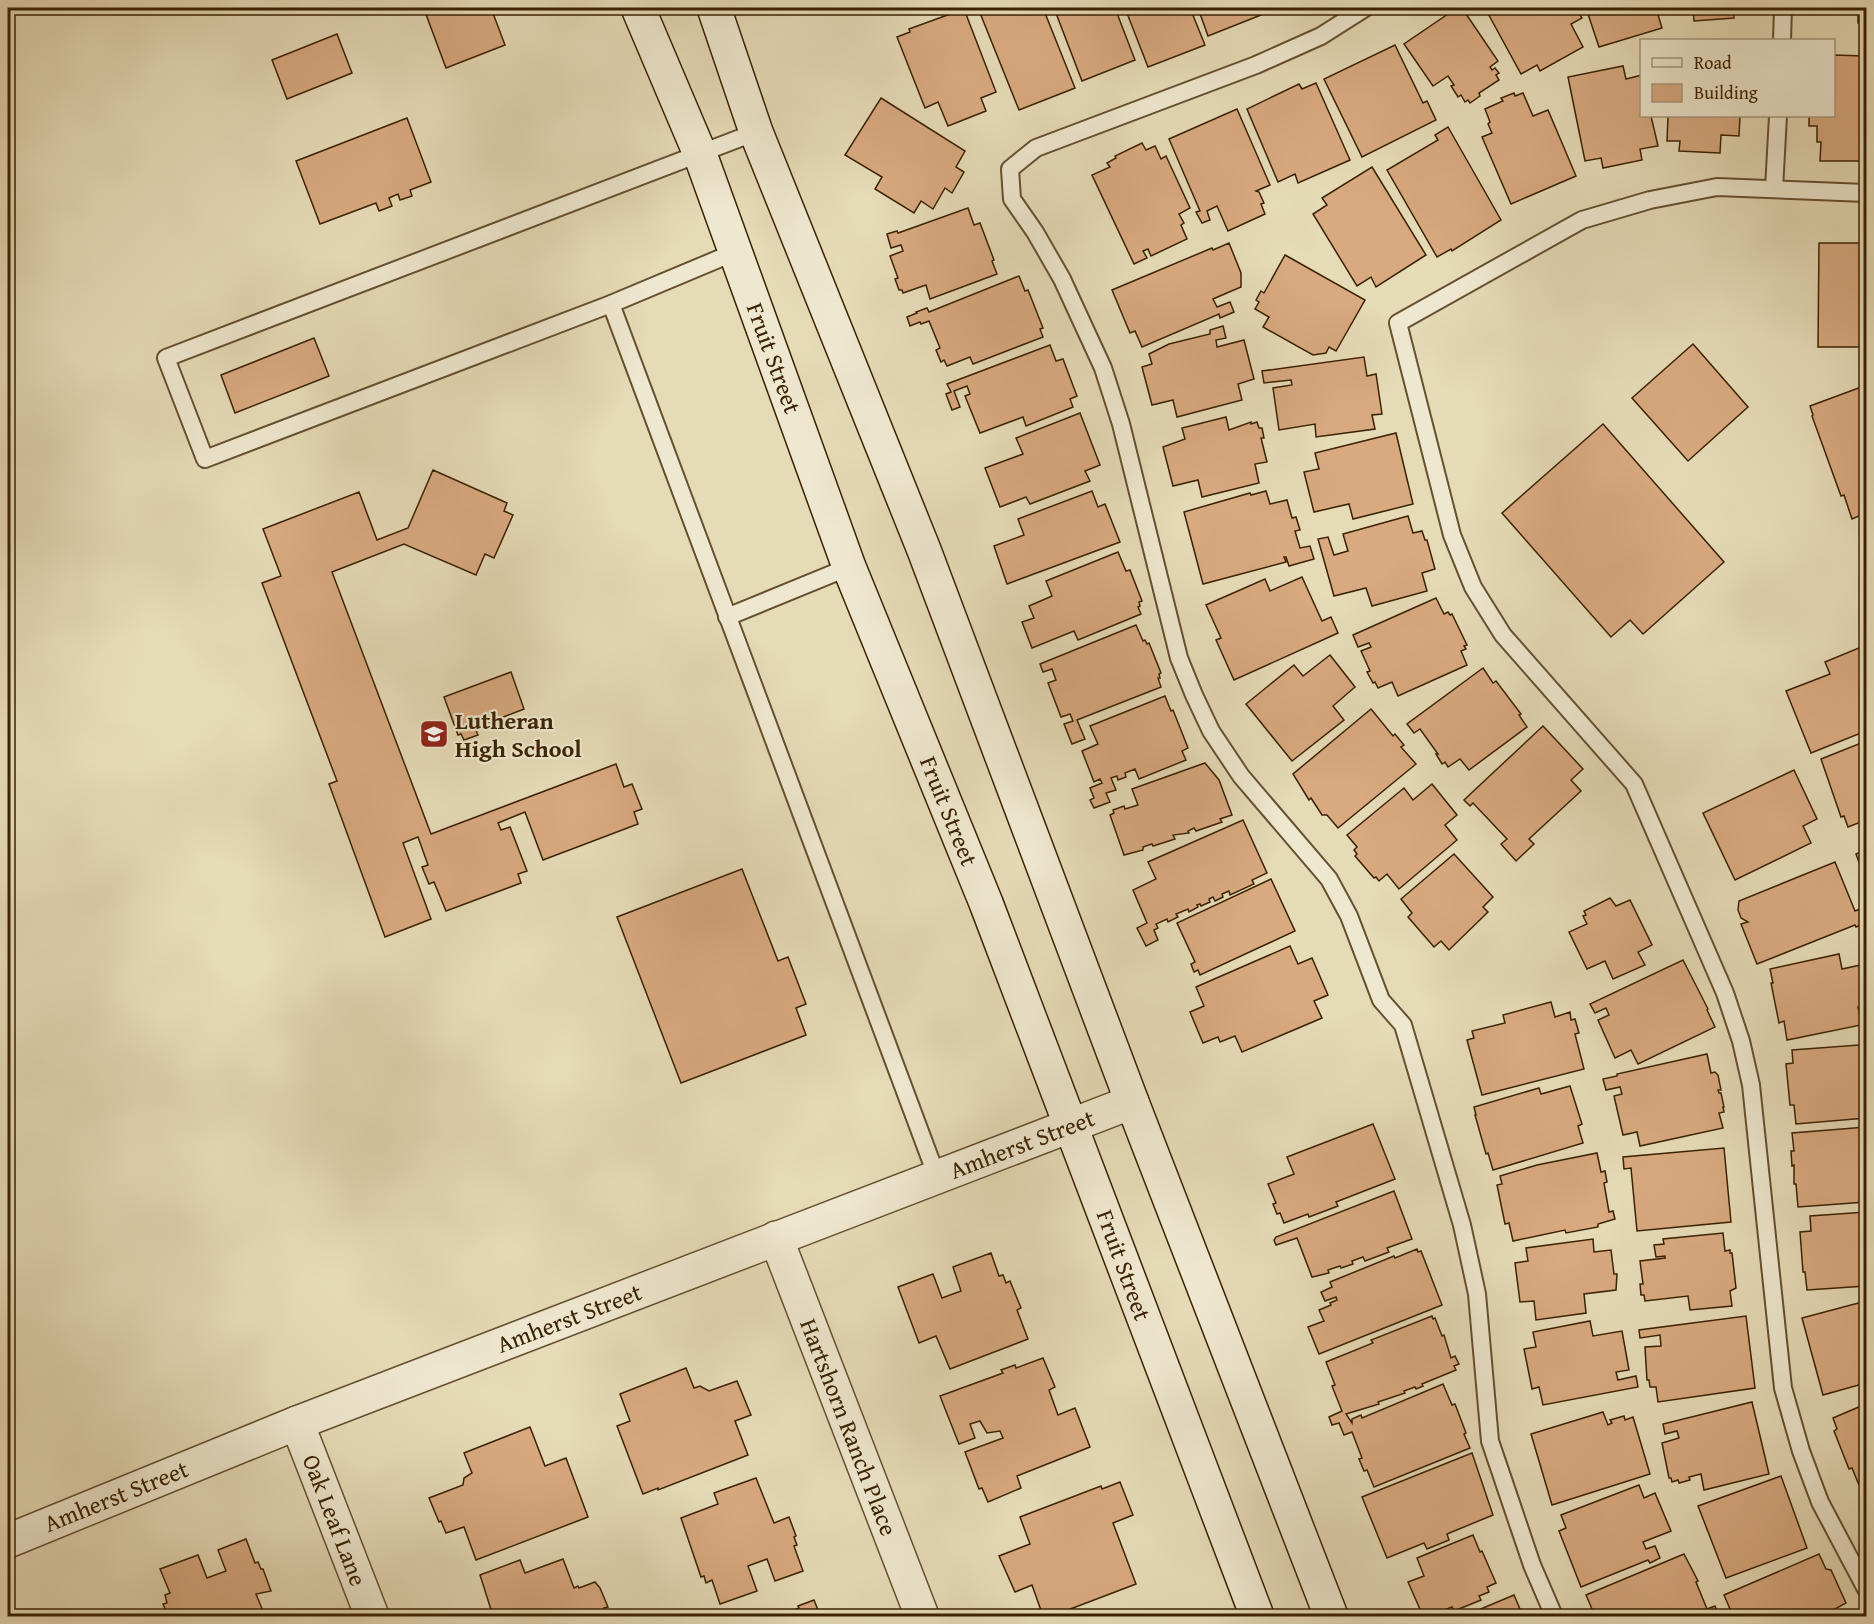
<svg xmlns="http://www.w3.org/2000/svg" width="1874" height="1624" font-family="'Gentium Book Plus',serif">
<rect width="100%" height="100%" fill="#e6dbb7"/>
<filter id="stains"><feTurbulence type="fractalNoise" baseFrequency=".00333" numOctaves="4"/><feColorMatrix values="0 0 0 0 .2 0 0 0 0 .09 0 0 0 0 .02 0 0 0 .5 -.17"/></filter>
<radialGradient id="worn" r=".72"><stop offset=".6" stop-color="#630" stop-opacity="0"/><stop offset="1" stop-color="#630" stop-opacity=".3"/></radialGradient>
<g fill="#d9a980" stroke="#3a2202" stroke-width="1.5">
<path d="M426 8H491L505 45 446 68 424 9Z"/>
<path d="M978 8H1043L1075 88 1019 110Z"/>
<path d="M1054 8H1115L1135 60 1082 81Z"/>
<path d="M1125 8H1190L1205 45 1148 67Z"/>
<path d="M1198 8H1264L1266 13 1208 36Z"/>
<path d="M1457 8H1462L1498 61 1490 67 1492 70 1495 68 1499 73 1496 75 1499 80 1479 93 1480 96 1470 103 1468 100 1465 102 1461 95 1458 97 1451 86 1454 85 1448 76 1433 86 1404 44Z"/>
<path d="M1485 8H1576L1582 18 1571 24 1583 47 1540 71 1537 65 1521 74Z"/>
<path d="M1586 8H1656L1662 28 1599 47Z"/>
<path d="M1693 8H1733L1734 18 1694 21Z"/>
<rect x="1858" y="8" width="8" height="15"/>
<path d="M964 9 996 92 981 98 986 111 948 126 938 102 925 108 897 37 910 32 909 29Z"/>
<path d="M337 34 352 73 287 99 272 60Z"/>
<path d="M1395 45 1423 103 1427 101 1436 120 1362 157 1324 79Z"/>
<path d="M1834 55 1864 56 1863 80H1866V156L1861 155V161H1820L1821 142H1817V126H1809V116H1834Z"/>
<path d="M1623 66 1626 79 1642 75V116H1651L1658 146 1640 149 1642 160 1603 168 1601 158 1585 161 1568 77Z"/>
<path d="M1316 83 1350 160 1298 183 1295 174 1278 182 1247 109 1299 84 1302 89Z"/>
<path d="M1514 93 1515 96 1523 93 1533 116 1548 110 1576 176 1511 204 1482 137 1492 133 1488 124 1490 122 1485 109 1503 101 1501 98Z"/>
<path d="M881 98 965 151 956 167 964 172 952 193 945 188 933 209 921 201 914 213 875 189 882 177 845 155Z"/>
<path d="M1237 109 1270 185 1256 191 1259 192 1264 203 1261 204 1265 214 1228 231 1217 206 1207 211 1210 220 1202 223 1196 212 1200 211 1169 139Z"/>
<path d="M1668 116H1740L1739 136 1721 135 1720 153 1679 151 1680 141H1667Z"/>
<path d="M407 118 431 182 410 190 412 196 400 200 398 194 389 198 392 206 379 211 376 203 320 224 296 161Z"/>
<path d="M1448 127 1501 220 1452 251 1451 249 1437 257 1387 170 1438 140 1435 135Z"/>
<path d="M1142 143 1146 150 1155 146 1161 159 1166 156 1190 208 1179 214 1184 223 1181 225 1187 239 1151 256 1148 249 1143 251 1147 258 1134 264 1092 175 1110 167 1107 163 1116 158 1115 156Z"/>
<path d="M1372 167 1426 255 1376 287 1371 277 1357 286 1313 214 1327 205 1322 198Z"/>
<path d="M968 208 974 225 980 223 994 260 992 261 997 274 930 299 926 285 903 293 902 290H899L895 279 898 278 890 256 903 251 901 245 891 248 887 234 897 231 898 233Z"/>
<path d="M1229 243 1241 273V287L1213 299 1217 307 1230 302 1234 312 1220 318 1219 314 1142 347 1135 331 1130 333 1112 290 1212 248 1213 250Z"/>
<path d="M1819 243H1866V347H1818Z"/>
<path d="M1285 255 1365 300 1336 351 1329 347 1326 353 1313 355 1263 327 1269 317 1255 309 1259 302 1256 300 1261 291 1264 293Z"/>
<path d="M1019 276 1025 291 1028 290 1043 328 1040 329 1043 337 973 364 970 357 947 366 944 360 941 362 936 350 940 348 929 321 921 324 920 322 910 326 907 317 917 313 916 312 927 308 929 312Z"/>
<path d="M1223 326 1226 338 1216 340 1217 347 1244 340 1254 379 1238 384 1242 400 1177 417 1173 400 1152 405 1142 367 1152 364 1149 354 1169 344 1210 334V330Z"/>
<path d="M314 338 329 376 235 413 221 375Z"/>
<path d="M1693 344 1748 407 1688 461 1632 398Z"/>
<path d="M1050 345 1056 361 1063 359 1077 396 1070 399 1073 407 1026 426 1023 417 980 433 965 396 970 394 967 386 954 391 960 407 952 410 946 394 951 392 947 384Z"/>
<path d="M1364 357 1367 376 1376 374 1382 414 1372 415 1375 429 1316 437 1315 424 1279 430 1273 388 1292 385 1291 380 1264 383 1262 371Z"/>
<path d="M1864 386 1866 392V513L1852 519 1844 495 1841 496 1812 416 1813 415 1810 406Z"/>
<path d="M1080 413 1100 465 1085 471 1090 481 1030 504 1026 497 1000 507 985 468 1023 454 1016 438Z"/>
<path d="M1226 417 1229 430 1251 422V424L1257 422 1259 428H1262L1264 438H1261L1267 462 1255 464 1259 483 1202 497 1198 480 1173 486 1163 447 1185 439 1182 428Z"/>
<path d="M1603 424 1724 562 1643 634 1630 620 1611 637 1502 513Z"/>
<path d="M1396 433 1413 504 1353 519 1349 504 1314 512 1304 472 1319 469 1315 453Z"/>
<path d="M433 470 507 503 504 511 513 515 494 558 485 554 476 575 404 544 332 572 431 834 616 764 624 787 632 784 642 809 634 812 638 824 543 860 525 812 498 823 501 830 510 827 527 871 518 874 521 883 446 911 434 882 429 884 422 867 428 865 418 837 403 843 431 919 385 937 329 784 337 781 262 583 281 576 263 529 359 492 377 540 408 528Z"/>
<path d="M1092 491 1098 507 1105 504 1120 542 1007 584 994 546 1024 535 1018 519Z"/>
<path d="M1266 491 1270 504 1287 500 1292 518 1296 517 1300 530 1295 531 1300 548 1310 546 1314 559 1289 566 1286 557H1284L1286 562 1203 584 1184 512 1250 493 1251 495Z"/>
<path d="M1408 516 1413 533 1422 531 1425 540H1427L1435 569 1422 573 1427 591 1372 606 1366 588 1334 596 1318 539 1328 537 1334 555 1348 551 1343 534Z"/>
<path d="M1118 552 1126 571 1130 570 1142 601 1139 602 1140 606 1138 607 1141 614 1078 640 1074 631 1032 648 1022 622 1034 618 1029 606 1052 596 1046 581Z"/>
<path d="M1302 577 1322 621 1331 617 1338 633 1234 680 1216 640 1221 638 1206 605 1265 579 1270 591Z"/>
<path d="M1436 598 1444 614 1448 612 1450 615 1452 614 1467 645 1464 646 1466 649 1461 651 1467 665 1398 696 1392 682 1378 688 1375 682 1373 683 1367 672 1370 671 1361 651 1371 647 1369 643 1358 647 1353 635Z"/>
<path d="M1136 625 1143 641 1145 640 1147 644 1149 643 1161 673 1159 674 1160 678H1158L1161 687 1077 720 1085 739 1072 744 1064 724 1073 721 1070 714 1061 717 1048 683 1056 680 1052 669 1043 672 1040 664Z"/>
<path d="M1866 645V731L1811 753 1786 691 1830 674 1825 662Z"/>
<path d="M1330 655 1355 687 1333 706 1344 720 1292 761 1246 704 1294 665 1303 676Z"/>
<path d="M1483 668 1493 683 1496 681 1521 714 1519 715 1527 727 1469 770 1460 759 1448 767 1445 762 1442 764 1436 754H1438L1420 729 1414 733 1407 724Z"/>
<path d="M511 672 524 709 475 728 478 735 464 740 461 734 458 735 444 697Z"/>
<path d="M1165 696 1171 711 1173 710 1188 748 1182 751 1186 760 1139 779 1135 769 1125 773 1126 777 1118 780 1117 776 1111 778 1116 790 1106 793 1110 802 1094 808 1090 800 1094 798 1090 788 1102 783 1100 779 1094 782 1082 751 1098 744 1090 726Z"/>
<path d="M1371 709 1393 736 1395 734 1404 745 1401 747 1416 764 1338 828 1327 815H1322L1311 798 1309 800 1293 774Z"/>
<path d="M1543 726 1583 769 1571 780 1581 791 1529 839 1534 844 1516 861 1501 844 1507 839 1473 803 1470 806 1464 800Z"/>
<path d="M1866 741V820L1848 827 1844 816 1841 817 1821 759Z"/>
<path d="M1205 763 1219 780 1232 815 1220 819 1222 822 1196 831 1194 828 1188 831 1189 833 1173 835 1175 839 1153 846 1152 844 1143 847V850L1124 855 1110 815 1114 813 1113 810 1124 806 1125 809 1138 805 1132 789Z"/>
<path d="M1794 770 1817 819 1803 826 1811 843 1735 880 1703 813Z"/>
<path d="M1432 784 1457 815 1445 825 1457 840 1399 889 1387 874 1379 881 1376 877 1374 878 1355 856 1357 854 1354 850 1357 847 1347 835 1404 788 1413 800Z"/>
<path d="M1243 820 1267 873 1252 880 1254 884 1230 895 1229 891 1222 894 1223 897 1215 901 1213 897 1209 899 1210 902 1201 906 1200 904 1197 905 1198 907 1189 912 1188 909 1176 914 1178 917 1168 922 1167 919 1156 924 1158 928 1154 930 1158 940 1146 946 1137 928 1147 923 1133 890 1156 879 1148 862Z"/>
<path d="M1866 850V882L1856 854Z"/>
<path d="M1454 854 1493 897 1483 907 1488 912 1449 950 1441 941 1434 947 1408 917 1412 913 1401 899Z"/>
<path d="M1835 862 1855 911 1860 909 1866 923 1856 927 1855 925 1757 964 1741 924 1748 922 1741 918 1738 910 1739 901Z"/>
<path d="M742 869 778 961 788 957 806 1004 796 1008 806 1035 681 1083 617 917Z"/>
<path d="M1271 879 1295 931 1200 975 1198 970 1194 972 1191 964 1195 962 1177 923Z"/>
<path d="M1610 898 1616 906 1630 900 1652 945 1638 952 1645 965 1613 979 1605 961 1587 969 1569 932 1587 924 1583 916 1586 915 1584 911Z"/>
<path d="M1290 946 1298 964 1312 958 1328 995 1314 1001 1322 1018 1242 1052 1235 1036 1220 1042 1218 1037 1203 1043 1190 1012 1204 1006 1196 987Z"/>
<path d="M1839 954 1842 969 1865 964 1866 1005 1858 1007 1860 1016 1866 1015V1024L1787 1040 1784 1021 1779 1023 1771 983H1773L1770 969Z"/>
<path d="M1683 960 1708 1009 1707 1010 1715 1027 1638 1064 1631 1050 1615 1058 1598 1020 1609 1015 1606 1008 1595 1013 1590 1004Z"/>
<path d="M1551 1002 1555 1017 1570 1012 1571 1020 1575 1019 1579 1033 1575 1034 1584 1069 1482 1095 1467 1040 1474 1038 1472 1031 1505 1023 1503 1015Z"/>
<path d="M1859 1045 1863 1059H1866V1056V1118L1796 1124 1794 1105H1790L1786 1064 1793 1063 1792 1050Z"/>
<path d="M1707 1054 1711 1073 1715 1072 1718 1075 1721 1090H1718L1719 1093H1721L1724 1107H1723L1724 1112 1719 1113 1723 1128 1640 1146 1637 1132 1623 1135 1614 1096 1622 1094 1620 1087 1606 1090 1603 1079 1617 1076V1074Z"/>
<path d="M1570 1086 1582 1124 1578 1126 1583 1143 1493 1170 1488 1153 1486 1154 1475 1115H1476L1474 1107 1539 1088 1541 1094Z"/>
<path d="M1373 1124 1395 1179 1336 1202 1338 1206 1309 1217 1308 1214 1284 1223 1280 1213 1277 1214 1273 1204 1276 1203 1268 1184 1294 1174 1287 1157Z"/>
<path d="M1866 1127V1202L1798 1207 1796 1184H1794V1165L1792 1166 1791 1151H1794L1792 1133Z"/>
<path d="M1724 1148 1731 1222 1637 1231 1631 1168 1624 1169 1623 1157Z"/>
<path d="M1597 1153 1601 1172 1605 1171 1607 1182 1604 1183 1609 1212 1613 1211 1615 1219 1598 1224V1227L1566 1233 1565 1230 1513 1241 1509 1223 1505 1224 1497 1185 1502 1184 1500 1176 1537 1165Z"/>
<path d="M1394 1191 1412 1239 1387 1248 1389 1252 1365 1261 1363 1257 1352 1261 1353 1264 1341 1268 1340 1266 1328 1270 1329 1273 1312 1277 1297 1238 1276 1245 1274 1240 1276 1237Z"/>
<path d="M1866 1212V1286L1807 1290 1805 1272H1803L1800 1232 1811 1231 1810 1216Z"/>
<path d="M1723 1233 1725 1251 1730 1250V1253H1732L1736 1288 1730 1291 1732 1306 1690 1310 1688 1296 1645 1301 1644 1295H1641L1640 1284H1643L1640 1261 1665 1258V1256L1656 1257 1654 1245 1664 1244 1663 1239Z"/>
<path d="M1593 1239 1594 1252 1611 1250 1614 1274H1617L1616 1290 1584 1294 1586 1313 1536 1320 1534 1301 1520 1302 1515 1263 1528 1261 1526 1248Z"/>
<path d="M1417 1249 1418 1252 1421 1251 1442 1305 1319 1354 1308 1327 1324 1321 1319 1310 1331 1305 1330 1303 1337 1300 1336 1297 1325 1301 1321 1292 1332 1287 1330 1282 1394 1256 1395 1258Z"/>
<path d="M991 1253 999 1276 1003 1275 1006 1283 1010 1281 1021 1308 1017 1310 1028 1339 950 1369 936 1336 919 1343 898 1287 933 1274 942 1298 961 1291 953 1267Z"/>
<path d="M1866 1301V1383L1823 1395 1802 1318Z"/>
<path d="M1432 1316 1433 1319 1435 1318 1442 1336 1444 1335 1451 1358 1455 1356 1459 1364 1454 1366 1456 1370 1422 1384 1423 1386 1416 1389 1415 1387 1404 1391 1405 1393 1378 1402 1379 1404 1346 1414 1352 1423V1419L1361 1415 1362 1418 1443 1384 1452 1405 1455 1404 1466 1433 1464 1434 1470 1448 1374 1487 1367 1470 1364 1471 1359 1459 1362 1458 1352 1432 1344 1435 1339 1423 1332 1425 1329 1417 1342 1411 1332 1386 1335 1385 1326 1362 1373 1343 1371 1340Z"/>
<path d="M1746 1316 1755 1388 1658 1402 1656 1387H1650L1649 1380H1647L1645 1347 1661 1346 1660 1335 1640 1338 1639 1330Z"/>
<path d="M1590 1321 1593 1336 1622 1331 1629 1370 1616 1372 1618 1380 1636 1376 1638 1387 1543 1405 1539 1387 1532 1389 1524 1349 1536 1347 1533 1332Z"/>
<path d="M1043 1358 1055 1387 1049 1390 1058 1415 1075 1408 1090 1447 1017 1476 1021 1488 988 1502 982 1488 979 1489 965 1452 1003 1438 1000 1431 987 1433 980 1421 970 1424 975 1438 959 1444 940 1396 1003 1373 1001 1370 1015 1365 1016 1368Z"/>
<path d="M686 1368 694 1388 700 1386 709 1391 737 1381 751 1415 735 1421 748 1455 658 1490V1488L643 1494 617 1426 630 1421 620 1394Z"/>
<path d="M1752 1402 1769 1474 1704 1490 1701 1474 1689 1477 1690 1480 1679 1483 1678 1480 1672 1482 1671 1478H1669L1662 1443 1679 1438 1677 1431 1665 1434 1663 1424Z"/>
<path d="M1866 1404V1482L1859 1485 1852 1468 1849 1469 1834 1431 1837 1429 1833 1418Z"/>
<path d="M1603 1412 1608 1425 1612 1423 1610 1420 1624 1416 1625 1420 1633 1417 1650 1474 1552 1505 1531 1434Z"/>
<path d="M530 1427 545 1466 566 1458 588 1517 476 1560 464 1527 446 1533 441 1521 439 1522 429 1498 463 1485 464 1478 472 1473 464 1453Z"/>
<path d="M1472 1453 1493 1515 1447 1534 1449 1540 1427 1549 1424 1543 1387 1558 1362 1497Z"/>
<path d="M1781 1476 1807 1548 1726 1578 1698 1506Z"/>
<path d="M756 1478 774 1523 789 1517 796 1536 794 1537 797 1545 794 1546 803 1571 775 1581 767 1559 748 1566 757 1591 720 1604 712 1580 706 1583 704 1576 701 1577 681 1518 718 1504 714 1493Z"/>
<path d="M1120 1482 1133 1515 1113 1523 1136 1584 1052 1616H1043L1032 1585 1015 1592 999 1556 1030 1544 1020 1517 1101 1486 1102 1489Z"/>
<path d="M1639 1485 1644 1498 1655 1493 1671 1531 1643 1542 1646 1549 1655 1546 1660 1558 1650 1563 1648 1560 1581 1587 1559 1531 1566 1528 1561 1515Z"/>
<path d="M1473 1535 1480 1552 1482 1551 1496 1583 1487 1587 1489 1592 1479 1596 1481 1600 1454 1611 1452 1607 1429 1616H1423L1408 1582 1424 1576 1417 1558Z"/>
<path d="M246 1539 255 1563 258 1562 261 1569H263L271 1591 256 1594 265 1616H168L163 1604 167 1603 165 1595 170 1593 160 1569 198 1555 207 1578 226 1571 218 1550Z"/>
<path d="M1684 1554 1698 1581 1696 1582 1707 1609 1715 1606 1719 1616H1595L1586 1595Z"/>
<path d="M1819 1554 1826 1569 1831 1570 1846 1603 1833 1610 1836 1616H1733L1724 1595Z"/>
<path d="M563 1559 574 1588 578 1586 579 1588 595 1582 600 1588 608 1607 604 1608 606 1613 604 1614V1616H493L480 1575 520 1560 525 1573Z"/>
<path d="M1514 1595 1523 1616H1464Z"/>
<path d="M814 1600 820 1615 823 1613 824 1616H781V1615L799 1608 798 1606Z"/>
</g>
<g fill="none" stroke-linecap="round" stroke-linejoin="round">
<g stroke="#65502f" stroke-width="20">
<g id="service">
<path d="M1365 8 1321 36 1256 65 1036 148 1010 169 1012 199 1035 232 1062 279 1103 368 1121 424 1179 658 1194 695 1211 731 1241 776 1329 879 1349 916 1381 1000 1403 1025 1462 1225 1477 1294 1490 1441 1532 1565 1554 1616"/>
<path d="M1782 40 1783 8"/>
<path d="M1774 189 1778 116"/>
<path d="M1866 193 1717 187 1650 200 1582 220 1398 323 1452 535 1473 587 1503 635 1634 784 1725 993 1741 1041 1751 1085 1783 1388 1801 1451 1820 1502 1866 1589"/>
<path d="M735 252 611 304 205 459 166 358 756 132"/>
<path d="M611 304 937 1177"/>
<path d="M727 617 849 567"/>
</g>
</g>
<g stroke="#65502f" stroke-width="36">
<g id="minor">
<path d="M776 1238 922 1616"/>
<path d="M297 1423 372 1616"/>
</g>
</g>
<g stroke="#65502f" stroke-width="36">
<path id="tertiary" d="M8 1541 297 1423 1132 1102"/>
</g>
<g stroke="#3a2202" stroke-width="36">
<g id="secondary">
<path d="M638 8 700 154 849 567 986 903 1257 1616"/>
<path d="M714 8 756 132 924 550 1132 1102 1331 1616"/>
</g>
</g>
<use href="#service" stroke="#efe8d0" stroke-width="16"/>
<use href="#minor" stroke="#efe8d0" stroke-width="33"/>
<use href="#tertiary" stroke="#efe8d0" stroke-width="33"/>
<use href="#secondary" stroke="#efe8d0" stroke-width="33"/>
</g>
<defs>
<g id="school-square" transform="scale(1.5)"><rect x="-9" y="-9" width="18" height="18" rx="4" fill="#8f2418" stroke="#efe8d0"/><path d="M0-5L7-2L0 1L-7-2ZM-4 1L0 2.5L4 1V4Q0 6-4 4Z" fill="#fff"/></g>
</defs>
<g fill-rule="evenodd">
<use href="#school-square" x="434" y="734"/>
</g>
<g text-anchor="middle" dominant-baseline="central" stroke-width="4.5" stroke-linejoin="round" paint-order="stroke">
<g font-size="24" fill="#3a2202" stroke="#efe8d0">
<text transform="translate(774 358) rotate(70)">Fruit Street</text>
<text transform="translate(949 811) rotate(68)">Fruit Street</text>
<text transform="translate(1022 1144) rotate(-21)">Amherst Street</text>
<text transform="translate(1124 1265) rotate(70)">Fruit Street</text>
<text transform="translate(569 1318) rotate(-21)">Amherst Street</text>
<text transform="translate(849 1427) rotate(69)">Hartshorn Ranch Place</text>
<text transform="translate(116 1496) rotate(-22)">Amherst Street</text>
<text transform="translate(335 1520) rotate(69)">Oak Leaf Lane</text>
</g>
<g font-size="24" font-weight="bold" fill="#3a2202" stroke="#efe8d0" text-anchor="start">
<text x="455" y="720">Lutheran<tspan x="455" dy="28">High School</tspan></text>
</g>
</g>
<rect width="1874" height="1624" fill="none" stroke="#e6dbb7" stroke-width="30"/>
<rect x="9" y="9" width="1856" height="1606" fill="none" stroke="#3a2202" stroke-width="3"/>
<rect x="15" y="15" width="1844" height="1594" fill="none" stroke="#3a2202" stroke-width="1.5"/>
<rect x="1640" y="39" width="195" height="78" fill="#efe8d0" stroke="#a7997e" stroke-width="1.5"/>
<rect x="1652" y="58" width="30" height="9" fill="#efe8d0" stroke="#a7997e" stroke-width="1.5"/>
<text x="1694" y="69" font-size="18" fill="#3a2202">Road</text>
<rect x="1652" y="84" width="30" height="18" fill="#d9a980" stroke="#a7997e" stroke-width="1.5"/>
<text x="1694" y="99" font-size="18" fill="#3a2202">Building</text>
<rect width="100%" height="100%" filter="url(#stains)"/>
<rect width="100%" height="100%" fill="url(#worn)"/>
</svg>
